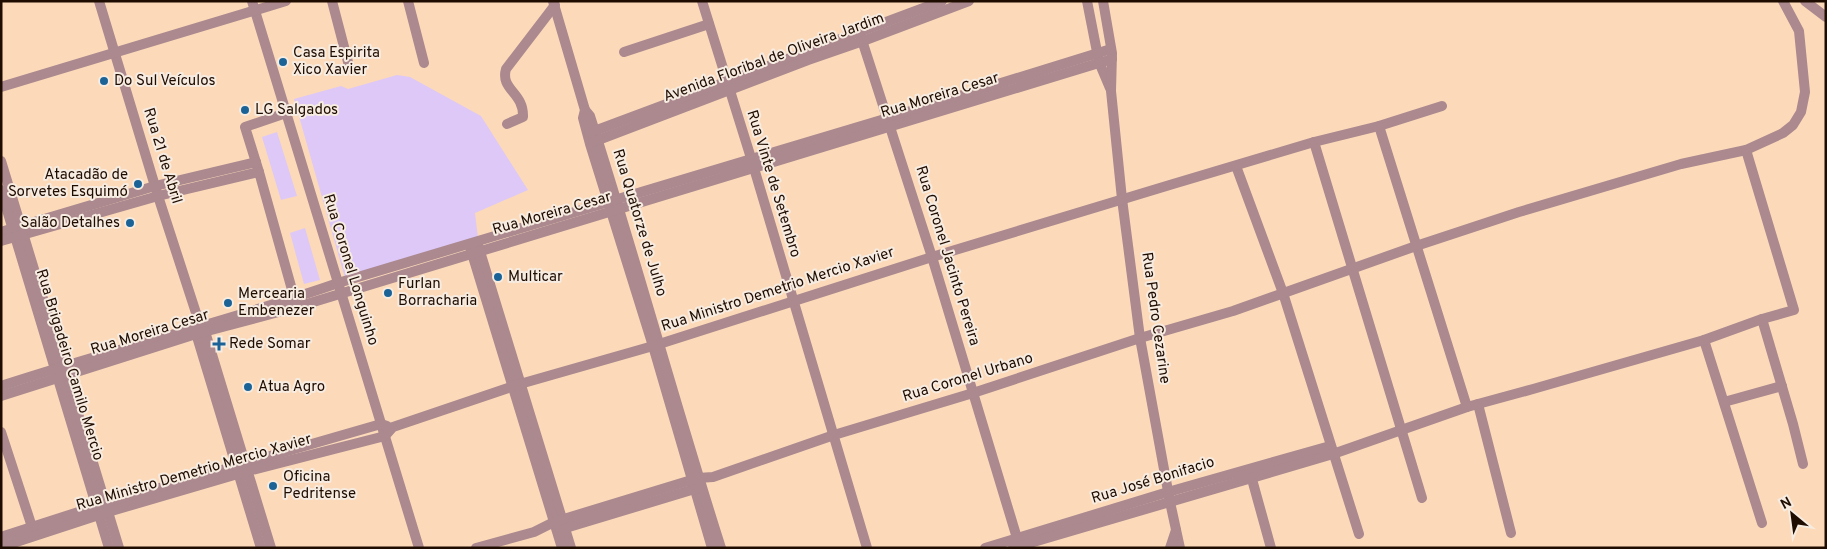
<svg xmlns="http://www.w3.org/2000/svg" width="1827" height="549" font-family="Overpass,sans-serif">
<rect width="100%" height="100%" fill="#fcdab9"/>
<g fill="#ddc8f7">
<path d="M397 75 410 77 481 116 528 190 475 213 478 238 345 278 294 99 341 86 348 89Z"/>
<path d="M277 132 297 196 281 200 262 137Z"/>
<path d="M305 228 320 280 304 284 290 233Z"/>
</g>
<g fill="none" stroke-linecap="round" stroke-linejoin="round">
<g stroke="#ab898f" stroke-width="10">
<path d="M99 1 158 196 198 319 203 325 271 548"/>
<path d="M252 1 419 548"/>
<path d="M332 1 348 62"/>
<path d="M408 1 424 63"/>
<path d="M553 1 585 110 583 118 590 144 653 346 712 548"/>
<path d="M702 1 751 158 867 548"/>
<path d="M1087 1 1099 62 1110 88"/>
<path d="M1103 1 1112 53 1111 91 1122 199 1140 338 1170 502 1180 548"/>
<path d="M1805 1 1826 17"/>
<path d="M859 31 932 257 1020 548"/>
<path d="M624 52 709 24"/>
<path d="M1 87 286 1"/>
<path d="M585 110 590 116C636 259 675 404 721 548"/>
<path d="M286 113 245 127 259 172 296 304"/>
<path d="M507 124 523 117C524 92 500 90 506 69L555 5"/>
<path d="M1379 126 1467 407"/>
<path d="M589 133 942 1"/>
<path d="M593 142 808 60 863 41 969 1"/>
<path d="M1314 142 1422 498"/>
<path d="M1 161 119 548"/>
<path d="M1236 166 1283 293 1359 534"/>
<path d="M1 190 109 548"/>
<path d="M1 232 155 186 256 162"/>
<path d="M1 241 158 196 259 172"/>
<path d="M478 245 571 548"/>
<path d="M470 247 562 548"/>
<path d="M1762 319 1793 424 1803 464"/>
<path d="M195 330 261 548"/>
<path d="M1704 340 1762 523"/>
<path d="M1 386C113 349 227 322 338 283L888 118 1111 49"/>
<path d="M1 396 196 334 297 307 1112 59"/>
<path d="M1724 402 1782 386"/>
<path d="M1478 404 1511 533"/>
<path d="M1 432 34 533"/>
<path d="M1250 472 1271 548"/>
<path d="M559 530 698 488"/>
<path d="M1 537 97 506 381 424 387 426"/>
<path d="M1 547 108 512 248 471 385 436 393 427 520 384 653 346 932 257 1173 184 1314 142 1379 126 1442 106"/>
<path d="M476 548 534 532 554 522 698 478 713 477 834 435 973 393 1140 338 1233 311 1416 246 1519 212 1681 164 1746 150 1783 133 1793 125 1801 112 1805 92 1799 31 1783 1"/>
<path d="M985 548 1168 492 1330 446"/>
<path d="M1013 548 1333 454 1467 407 1533 389 1704 340 1762 319 1794 310 1746 150"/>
<path d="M1170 548 1176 530"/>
</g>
</g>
<g fill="#1b6397" stroke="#f7ece1" stroke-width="2">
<circle cx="283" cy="62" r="5"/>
<circle cx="104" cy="81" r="5"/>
<circle cx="245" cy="110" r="5"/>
<circle cx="138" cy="184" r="5"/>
<circle cx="130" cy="223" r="5"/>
<circle cx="498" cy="277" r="5"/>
<circle cx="388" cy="293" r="5"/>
<circle cx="228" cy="303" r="5"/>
<path d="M216.5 336.5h5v5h5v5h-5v5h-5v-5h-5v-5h5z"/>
<circle cx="248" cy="387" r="5"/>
<circle cx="273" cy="486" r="5"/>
</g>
<g text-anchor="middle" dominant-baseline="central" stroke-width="4" stroke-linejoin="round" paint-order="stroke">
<g font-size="15" fill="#1f0c00" stroke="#f7ece1" text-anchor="start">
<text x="293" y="53">Casa Espirita<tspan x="293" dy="17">Xico Xavier</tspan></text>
<text x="114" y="81">Do Sul Veículos</text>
<text x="255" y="110">LG Salgados</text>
<text x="128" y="175" text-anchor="end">Atacadão de<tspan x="128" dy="17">Sorvetes Esquimó</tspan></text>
<text x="120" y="223" text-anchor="end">Salão Detalhes</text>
<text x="508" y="277">Multicar</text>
<text x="398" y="284">Furlan<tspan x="398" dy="17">Borracharia</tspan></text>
<text x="238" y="294">Mercearia<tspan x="238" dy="17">Embenezer</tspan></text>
<text x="229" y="344">Rede Somar</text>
<text x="258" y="387">Atua Agro</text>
<text x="283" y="477">Oficina<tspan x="283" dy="17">Pedritense</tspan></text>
</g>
<g font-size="15" fill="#1f0c00" stroke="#f7ece1">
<text transform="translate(774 58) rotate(-20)">Avenida Floribal de Oliveira Jardim</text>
<text transform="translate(940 96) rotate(-17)">Rua Moreira Cesar</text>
<text transform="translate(162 156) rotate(73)">Rua 21 de Abril</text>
<text transform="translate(773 184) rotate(73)">Rua Vinte de Setembro</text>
<text transform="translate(552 214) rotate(-16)">Rua Moreira Cesar</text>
<text transform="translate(639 223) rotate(73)">Rua Quatorze de Julho</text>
<text transform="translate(947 256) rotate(73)">Rua Coronel Jacinto Pereira</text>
<text transform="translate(350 270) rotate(73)">Rua Coronel Longuinho</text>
<text transform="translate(778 290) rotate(-18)">Rua Ministro Demetrio Mercio Xavier</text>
<text transform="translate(1155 318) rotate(82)">Rua Pedro Cezarine</text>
<text transform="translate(150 333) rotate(-17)">Rua Moreira Cesar</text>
<text transform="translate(69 365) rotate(73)">Rua Brigadeiro Camilo Mercio</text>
<text transform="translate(968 378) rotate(-17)">Rua Coronel Urbano</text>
<text transform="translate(194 473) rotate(-16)">Rua Ministro Demetrio Mercio Xavier</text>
<text transform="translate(1153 481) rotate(-17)">Rua José Bonifacio</text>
</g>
</g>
<rect width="1827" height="549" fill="none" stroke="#1f0c00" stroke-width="5"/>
<g transform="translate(1792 514) rotate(331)" stroke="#f7ece1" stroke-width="4" paint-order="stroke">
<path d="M0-4L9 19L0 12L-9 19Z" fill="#1f0c00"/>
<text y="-8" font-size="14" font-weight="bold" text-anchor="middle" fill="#1f0c00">N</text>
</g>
</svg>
